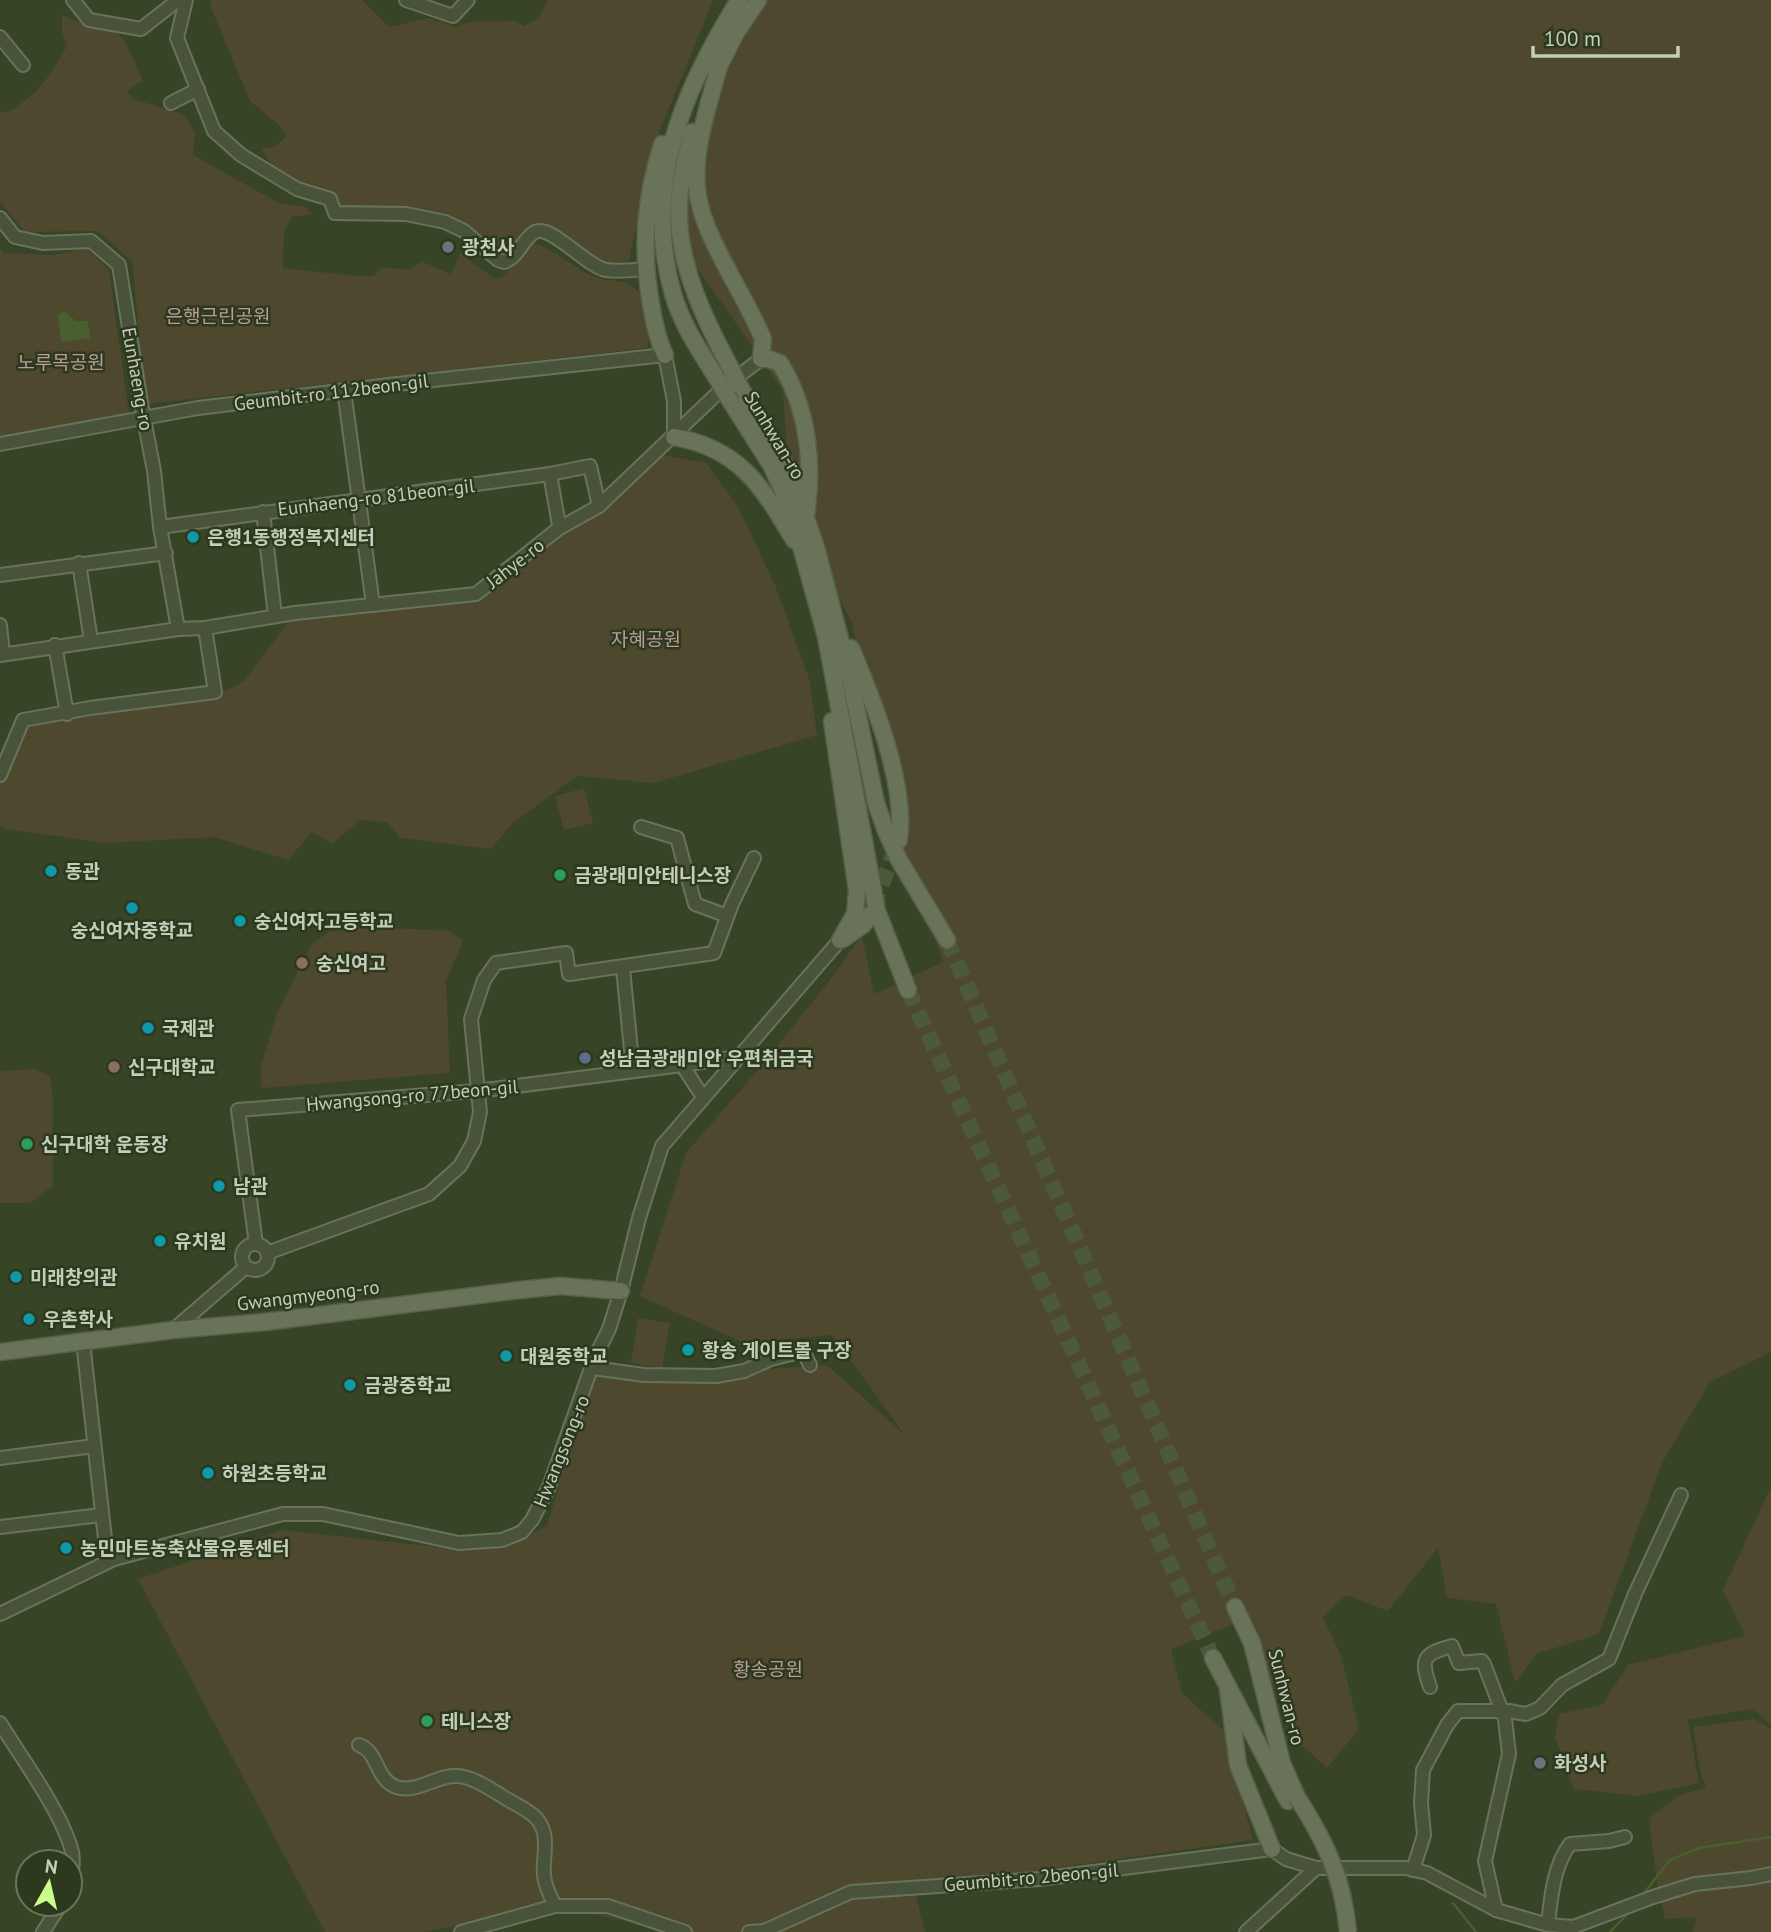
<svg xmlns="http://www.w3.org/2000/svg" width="1771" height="1932" font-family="'PT Sans','Noto Sans KR',sans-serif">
<rect width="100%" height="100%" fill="#374425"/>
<g fill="#4e482e">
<path d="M211 0H362L389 27 428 18 456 27C480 16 489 25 512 20L524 26 539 17 548 0H713L661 128 652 156 629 260 607 268 541 229 528 228 522 242 496 258 438 215 405 214 370 206 330 210 327 199 285 186 261 148 274 147 287 136 278 124 250 101 210 5Z"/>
<path d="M767 0H1771V1352L1710 1382 1662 1463 1599 1634 1536 1654 1515 1683 1496 1604 1447 1598 1438 1548 1388 1611 1346 1595 1323 1617 1341 1656 1359 1729 1327 1768 1297 1741 1246 1619 1171 1649 1182 1693 1224 1731 1253 1840 914 1888 925 1932H678L555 1906 424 1932H325L138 1579 282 1530 466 1550 511 1544 547 1526 593 1368 706 1373 827 1365 905 1435 832 1335 744 1343 640 1296 686 1153 763 1064 833 976 862 935 874 994 943 962 895 823 852 622 791 513 783 390 690 258 679 200 686 138Z"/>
<path d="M62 15 97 29 110 20 128 48 143 80 127 91 133 99 183 114 195 132 193 155 279 203 306 207 313 214 292 217 284 230 283 268 356 276H373L381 268 410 269 421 261 451 274 460 253 495 279 503 276 533 242C556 250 573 268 595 277 605 281 618 279 628 284 652 296 647 325 648 348L146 404 132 262 98 231 25 232 0 202V111L6 113C36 97 51 75 67 46L62 31Z"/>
<path d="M86 248 109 270 129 414 0 435V249L3 253 54 255Z"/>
<path d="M656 454 706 463 737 505 775 585 810 681 817 735 654 783 577 776 513 823 491 849 400 838 387 822 360 820 332 844 312 832 288 860 214 837 106 843 5 829 0 825V778L23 720 225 691 244 681 295 613 476 594 599 506Z"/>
<path d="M584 788 593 823 564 830 555 796Z"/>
<path d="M338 925 450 931 463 941 446 981 450 1073 262 1088 260 1069 277 1013 312 944Z"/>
<path d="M35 1069 50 1076 53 1102V1186L30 1203H0V1071Z"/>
<path d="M638 1318 670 1323 662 1368 631 1363Z"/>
<path d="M1771 1487V1725L1753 1709 1688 1720 1699 1783 1638 1796 1574 1789 1555 1738 1559 1714 1602 1705 1628 1665 1745 1636 1723 1590Z"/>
<path d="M1754 1719 1771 1728V1932H1693L1697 1917 1665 1919 1657 1882 1649 1818 1678 1796 1706 1787 1700 1771 1693 1727Z"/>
</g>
<path fill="#4a5f2e" d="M63 311 76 321H88L90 338 61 342 58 316Z"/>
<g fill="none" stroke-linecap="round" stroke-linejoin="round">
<g stroke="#4a5f2e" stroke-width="2.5">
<path d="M1641 1897 1670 1860 1699 1848 1771 1837"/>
<path d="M1453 1903 1476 1932"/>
<path d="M1610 1932 1631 1910"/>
</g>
<g stroke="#4c593b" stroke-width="16" stroke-dasharray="16 8" stroke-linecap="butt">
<path d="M873 907 898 843"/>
<path d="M947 940 1235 1607"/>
<path d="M908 990 1213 1658"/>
</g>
<g stroke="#68735b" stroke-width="16">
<g id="minor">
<path d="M73 0 89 20 141 29 178 0"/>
<path d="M186 0 177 38 214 131 241 155 297 189 330 199 335 213 406 214 445 222 464 231 498 260 504 262C519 257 522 239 535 232 551 224 587 267 606 270 618 272 632 270 645 269"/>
<path d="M406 0 453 16 468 0"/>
<path d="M0 37 23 65"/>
<path d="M171 103 198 89"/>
<path d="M0 218 15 237 43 243 91 241 119 265 141 403 154 471 160 527 178 629"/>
<path d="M344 390 373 605"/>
<path d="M0 444 198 408 397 384 665 355 674 401V437"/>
<path d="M550 474 559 525 558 529"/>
<path d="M263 512 275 616"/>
<path d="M160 527 550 474 590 466 599 506"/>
<path d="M79 563 91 641"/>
<path d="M0 575 166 553"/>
<path d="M0 625 3 654"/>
<path d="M55 645 67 714"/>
<path d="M0 655 178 629 205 628 295 613 476 594 558 529 599 506 724 387 761 359"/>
<path d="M0 775 23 720 90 708 215 692 205 628"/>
<path d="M641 827 677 838 695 904 727 916"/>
<path d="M623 968 633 1071"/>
<path d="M682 1065 738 1057"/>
<path d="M256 1244 238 1110 477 1091 682 1065 703 1097"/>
<circle cx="255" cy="1257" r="13"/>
<path d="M267 1253 429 1194 460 1166 474 1141 480 1112 471 1019 484 980 496 963 566 953 569 974 714 953 732 904 754 858"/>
<path d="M173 1330 246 1267"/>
<path d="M83 1342 105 1539 114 1559"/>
<path d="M593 1368 644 1375 716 1376 744 1371 771 1359 803 1351 810 1365"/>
<path d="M0 1458 94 1446"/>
<path d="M0 1527 101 1515"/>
<path d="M0 1614 114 1559 283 1514H323L459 1543 502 1540 522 1532 532 1520 549 1487 595 1357 609 1329 621 1291 639 1218 662 1146 840 940"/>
<path d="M1430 1687C1420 1658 1423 1654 1452 1646L1459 1663 1482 1661 1484 1664 1505 1719 1509 1754 1485 1861 1496 1910"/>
<path d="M0 1723C21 1757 60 1810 71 1848 74 1857 73 1871 70 1880"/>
<path d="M359 1745C379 1752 375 1779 396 1787 418 1794 437 1774 458 1776 473 1777 490 1789 502 1796 512 1803 530 1810 537 1819 551 1836 542 1856 544 1876 545 1886 550 1896 555 1906"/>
<path d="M1413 1870 1424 1835 1421 1803 1423 1770 1447 1725 1458 1711H1509L1526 1714 1540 1708 1562 1685 1609 1659 1635 1594 1681 1495"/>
<path d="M1548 1925C1551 1898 1553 1867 1570 1844L1609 1841 1625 1837"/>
<path d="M43 1932 61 1904"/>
<path d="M461 1932 555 1906H608L685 1932"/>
<path d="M749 1932 764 1931 851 1892 1039 1879 1272 1849 1286 1859 1316 1868H1406L1427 1873 1496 1910 1548 1925 1573 1927 1653 1897 1695 1884 1751 1878 1771 1874"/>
<path d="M1246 1932 1316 1868"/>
</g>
</g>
<g stroke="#545f47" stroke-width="19">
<g id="major">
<path d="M720 63C709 105 691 152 698 196 705 240 746 296 763 339L761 359H769L780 363C808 408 814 463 806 515"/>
<path d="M716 72 736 33 758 0"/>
<path d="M692 132C686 159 678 185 679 213 679 267 705 320 730 367"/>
<path d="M662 144C645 199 641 247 651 304 654 322 657 338 665 355"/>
<path d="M718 380C701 353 682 325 673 294 642 185 682 92 739 0"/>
<path d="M739 385 778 451 797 492 816 547 850 677 876 803 886 831 899 860 947 940"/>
<path d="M731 402 771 465 790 506 826 637 877 911 908 990"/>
<path d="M674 437C739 448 762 486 794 540"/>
<path d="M851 648C873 700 907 784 899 840"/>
<path d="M832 721 857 890 855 914 840 940"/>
<path d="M843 939 863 925 870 915"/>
<path d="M0 1352 173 1330 265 1322 520 1290 560 1286 621 1291"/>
<path d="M1235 1607 1252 1643 1282 1763 1297 1797"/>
<path d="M1213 1658 1288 1801"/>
<path d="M1228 1689 1238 1765 1272 1849"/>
</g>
</g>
<use href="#minor" stroke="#48533a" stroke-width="12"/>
<use href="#major" stroke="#687358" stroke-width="16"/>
<g stroke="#545f47" stroke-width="19" stroke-linecap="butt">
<g id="major-bridge">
<path d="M730 367 739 385"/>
<path d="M718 380 731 402"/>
<path d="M1297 1797C1326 1843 1343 1877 1348 1932"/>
</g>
</g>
<use href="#major-bridge" stroke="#687358" stroke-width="16"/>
</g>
<g fill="#6b7280" stroke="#2d391e" stroke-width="2.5">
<circle cx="448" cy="247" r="7"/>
<circle cx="1540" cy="1763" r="7"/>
</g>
<g fill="#0f9aa8" stroke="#2d391e" stroke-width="2.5">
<circle cx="193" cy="537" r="7"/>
<circle cx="51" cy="871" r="7"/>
<circle cx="132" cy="908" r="7"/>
<circle cx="240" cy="921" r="7"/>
<circle cx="148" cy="1028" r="7"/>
<circle cx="219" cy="1186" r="7"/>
<circle cx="160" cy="1241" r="7"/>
<circle cx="16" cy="1277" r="7"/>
<circle cx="29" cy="1319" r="7"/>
<circle cx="688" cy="1350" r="7"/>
<circle cx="506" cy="1356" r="7"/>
<circle cx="350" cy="1385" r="7"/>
<circle cx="208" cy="1473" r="7"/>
<circle cx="66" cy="1548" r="7"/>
</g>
<g fill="#2e9e5b" stroke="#2d391e" stroke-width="2.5">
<circle cx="560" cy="875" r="7"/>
<circle cx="27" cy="1144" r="7"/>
<circle cx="427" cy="1721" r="7"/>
</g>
<g fill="#8d6e63" stroke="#2d391e" stroke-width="2.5">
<circle cx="302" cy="963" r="7"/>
<circle cx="114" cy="1067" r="7"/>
</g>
<circle fill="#5c6f8a" stroke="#2d391e" stroke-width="2.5" cx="585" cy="1058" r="7"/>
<g text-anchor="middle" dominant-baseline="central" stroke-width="5" stroke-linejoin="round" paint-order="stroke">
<g font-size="19" font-weight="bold" fill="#c3cdb7" stroke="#2d391e" text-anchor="start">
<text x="462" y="247">광천사</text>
<text x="207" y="537">은행1동행정복지센터</text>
<text x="65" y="871">동관</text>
<text x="574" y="875">금광래미안테니스장</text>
<text x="254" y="921">숭신여자고등학교</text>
<text x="132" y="930" text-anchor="middle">숭신여자중학교</text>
<text x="316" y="963">숭신여고</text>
<text x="162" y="1028">국제관</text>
<text x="599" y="1058">성남금광래미안 우편취금국</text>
<text x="128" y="1067">신구대학교</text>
<text x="41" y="1144">신구대학 운동장</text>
<text x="233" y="1186">남관</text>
<text x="174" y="1241">유치원</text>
<text x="30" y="1277">미래창의관</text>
<text x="43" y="1319">우촌학사</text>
<text x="702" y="1350">황송 게이트볼 구장</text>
<text x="520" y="1356">대원중학교</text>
<text x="364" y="1385">금광중학교</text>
<text x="222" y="1473">하원초등학교</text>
<text x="80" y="1548">농민마트농축산물유통센터</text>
<text x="441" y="1721">테니스장</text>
<text x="1554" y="1763">화성사</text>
</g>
<g font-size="19" fill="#bc9c99" stroke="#2d391e">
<text x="218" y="316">은행근린공원</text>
<text x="61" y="362">노루목공원</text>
<text x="646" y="639">자혜공원</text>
<text x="768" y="1669">황송공원</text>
</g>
<g font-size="19" fill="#c3cdb7" stroke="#2d391e">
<text transform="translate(138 379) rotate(80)">Eunhaeng-ro</text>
<text transform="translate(331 392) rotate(-7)">Geumbit-ro 112beon-gil</text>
<text transform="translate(775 435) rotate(59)">Sunhwan-ro</text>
<text transform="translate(376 497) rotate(-7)">Eunhaeng-ro 81beon-gil</text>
<text transform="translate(515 563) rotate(-38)">Jahye-ro</text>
<text transform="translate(412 1095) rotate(-5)">Hwangsong-ro 77beon-gil</text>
<text transform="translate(308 1295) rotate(-7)">Gwangmyeong-ro</text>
<text transform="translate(561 1451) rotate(-68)">Hwangsong-ro</text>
<text transform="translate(1287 1697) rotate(76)">Sunhwan-ro</text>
<text transform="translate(1031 1877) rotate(-5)">Geumbit-ro 2beon-gil</text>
</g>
</g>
<g transform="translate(49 1883) rotate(8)"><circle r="33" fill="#2d391e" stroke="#69745b" stroke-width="2"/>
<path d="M0-5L12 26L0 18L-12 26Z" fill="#cafd8c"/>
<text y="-10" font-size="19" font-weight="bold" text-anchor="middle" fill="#c3cdb7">N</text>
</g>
<path d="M1533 46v10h145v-10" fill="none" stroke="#c3cdb7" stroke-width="3.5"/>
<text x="1544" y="46" font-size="21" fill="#c3cdb7" stroke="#2d391e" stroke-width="5" paint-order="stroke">100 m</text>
</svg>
